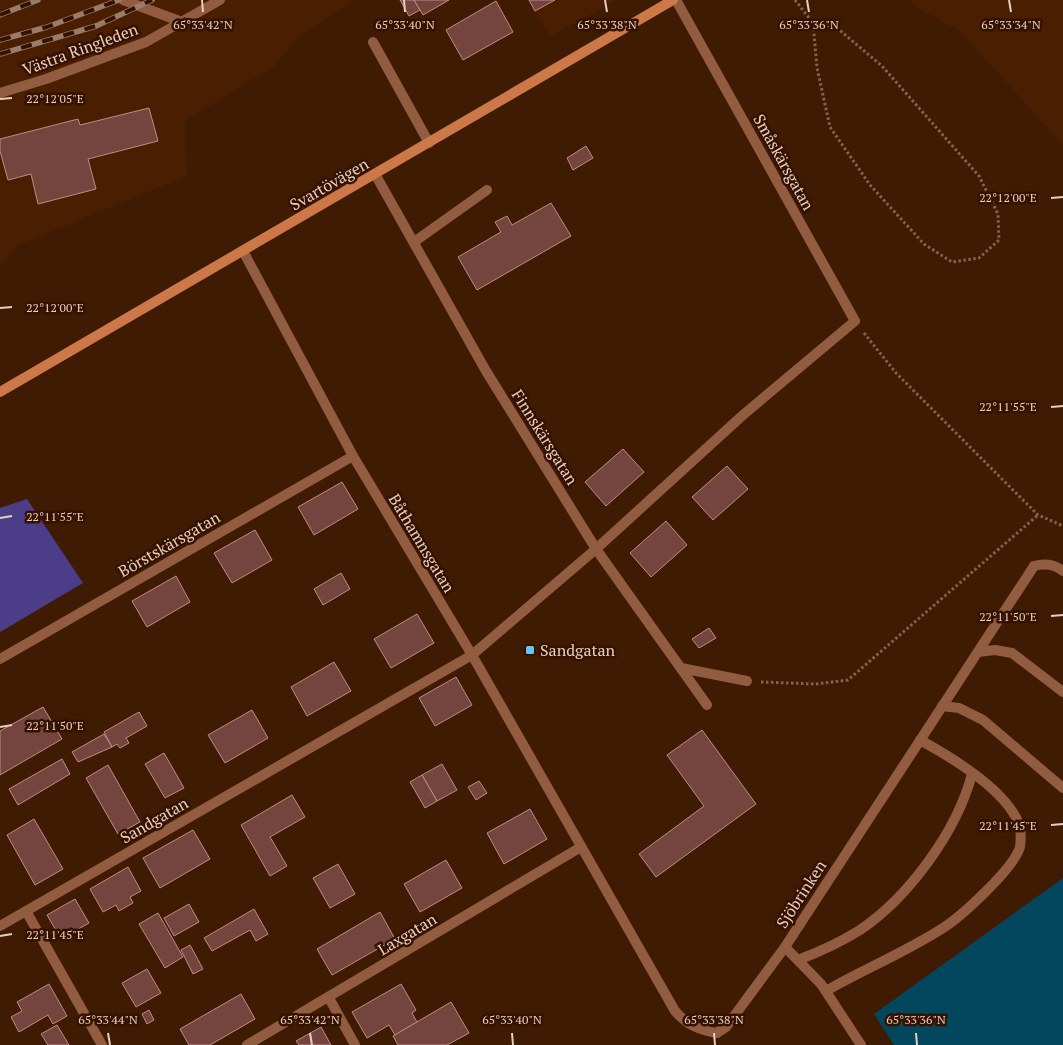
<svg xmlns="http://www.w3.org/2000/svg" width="1063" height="1045" font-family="'PT Serif',serif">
<rect width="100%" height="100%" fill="#401b04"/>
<g fill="#491e01">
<path d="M0 0H356L299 36 275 66 185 121 187 176 16 246 0 266Z"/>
<path d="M527 0H617L550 37Z"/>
<path d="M909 0H1063V145L961 32 916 7Z"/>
</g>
<path fill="#4c3d88" d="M27 499 83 583 0 632V508Z"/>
<path fill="#02475e" d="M1063 878V1045H894L874 1014Z"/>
<g fill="#74453e" stroke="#c08b83">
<path d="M400 0H414L420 10 409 16Z"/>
<path d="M414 0H449L423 15Z"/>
<path d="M529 0H555L535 11Z"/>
<path d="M496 1 513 32 463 60 446 30Z"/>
<path d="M149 108 158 141 88 159 96 189 38 204 31 174 8 180 0 151V139L78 119 80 125Z"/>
<path d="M586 146 593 158 573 170 567 158Z"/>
<path d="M551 203 571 236 477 290 458 257 501 232 495 222 507 216 512 225Z"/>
<path d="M623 449 644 472 606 506 585 482Z"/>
<path d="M727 466 748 489 713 520 692 497Z"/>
<path d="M342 482 358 509 314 535 298 507Z"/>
<path d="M666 521 687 545 651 577 630 553Z"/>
<path d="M255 530 272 560 232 583 214 553Z"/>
<path d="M341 573 350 589 323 605 314 589Z"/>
<path d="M176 576 190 602 147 627 132 601Z"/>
<path d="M417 614 434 643 391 668 374 639Z"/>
<path d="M709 628 716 638 699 648 692 639Z"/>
<path d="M334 662 351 691 307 716 291 687Z"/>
<path d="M456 677 472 705 435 726 419 698Z"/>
<path d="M43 707 62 739 0 775V731Z"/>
<path d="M252 710 268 738 225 763 208 735Z"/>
<path d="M139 712 147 726 126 738 129 743 120 748 117 744 112 747 104 732Z"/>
<path d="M702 730 756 804 656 877 639 854 704 806 667 755Z"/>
<path d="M104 734 112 747 78 762 72 752Z"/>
<path d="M164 753 184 788 165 798 145 764Z"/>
<path d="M62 759 70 774 18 805 9 789Z"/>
<path d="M442 764 457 790 437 801 422 775Z"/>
<path d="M108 765 140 822 118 834 86 778Z"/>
<path d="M422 775 437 801 425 808 410 782Z"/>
<path d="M479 781 487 793 476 800 468 787Z"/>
<path d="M292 795 305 817 270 837 287 866 270 876 241 825Z"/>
<path d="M530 809 547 839 504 864 487 833Z"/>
<path d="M34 819 63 869 35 885 7 835Z"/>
<path d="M193 830 210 859 160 888 143 858Z"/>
<path d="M446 860 462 888 420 912 404 884Z"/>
<path d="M338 864 355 894 330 908 313 878Z"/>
<path d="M128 867 141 891 130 897 133 903 119 911 116 905 103 912 90 889Z"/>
<path d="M75 899 89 923 61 939 47 915Z"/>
<path d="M189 904 199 922 174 936 164 918Z"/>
<path d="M254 909 268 934 256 941 250 930 212 951 204 938Z"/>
<path d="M380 912 395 939 332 975 317 949Z"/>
<path d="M158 913 183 957 165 968 139 924Z"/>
<path d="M190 945 203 969 193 974 181 950Z"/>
<path d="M147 969 161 993 136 1007 122 983Z"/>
<path d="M49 984 67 1016 53 1024 48 1015 19 1032 11 1017 22 1011 17 1002Z"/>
<path d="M401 984 416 1010 412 1013 417 1022 395 1035 389 1025 367 1038 352 1012Z"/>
<path d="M241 994 255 1019 210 1045H189L180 1029Z"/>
<path d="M451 1002 469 1033 447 1045H398L393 1036Z"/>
<path d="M149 1010 154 1020 147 1024 142 1014Z"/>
<path d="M57 1025 69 1045H48L41 1034Z"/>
<path d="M321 1027 331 1045H299L296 1041Z"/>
</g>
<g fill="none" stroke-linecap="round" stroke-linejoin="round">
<g stroke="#836350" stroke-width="3" stroke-dasharray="2.5 2.5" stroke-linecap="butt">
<path d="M795 0 813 23 817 68 830 127 870 185 924 244 952 262 979 258 999 240 998 214 979 176 882 66 837 28 813 23"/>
<path d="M864 333 896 373 1038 515 1063 526"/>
<path d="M761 682 816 684 848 680 1038 515"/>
</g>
<g stroke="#915c3f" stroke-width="10">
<path d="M373 42 429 143"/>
<path d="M414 242 487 190"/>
<path d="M1034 566C1045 563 1054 564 1063 571"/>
<path d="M978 652 995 650 1012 653 1063 692"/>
<path d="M681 668 747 681"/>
<path d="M942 706 959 708 983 720 1063 788"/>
<path d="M785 947 821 984 861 1045"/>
<path d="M798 960C819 952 841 942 860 930 909 897 957 831 972 774"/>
<path d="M826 991C864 969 906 952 943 928 962 916 1014 868 1020 847 1021 841 1021 829 1019 824 1006 790 951 757 920 740"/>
</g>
<g stroke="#915c3f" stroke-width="10">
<path d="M123 0 182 22"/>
<path d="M0 93 46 79 146 42 220 0"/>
<path d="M375 174 486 371 596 549 707 705"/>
<path d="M243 251 353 456 472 655 675 1011C687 1025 699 1030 717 1033L726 1027 785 947 1034 566"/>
<path d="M0 659 353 456"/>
<path d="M26 911 102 1045"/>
<path d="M0 926 472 655 596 549 743 415 855 321 676 0"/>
<path d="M329 998 355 1045"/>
<path d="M247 1045 581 847"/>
</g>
<path stroke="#cc7849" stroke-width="10" d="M0 392 673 0"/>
<g stroke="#997b69" stroke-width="5.5">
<g id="rail">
<path d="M0 15 38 0"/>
<path d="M0 40 47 27 119 0"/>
<path d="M0 54 96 26 152 0"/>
</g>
</g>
<use href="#rail" stroke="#351100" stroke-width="4" stroke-dasharray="11" stroke-linecap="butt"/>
</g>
<path fill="none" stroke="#e7cec1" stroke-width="2" d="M202 0 203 12M404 0 405 12M605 0 607 12M807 0 809 12M1009 0 1011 12M0 99 12 98M1051 198 1063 197M0 308 12 307M1051 407 1063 406M0 518 12 516M1051 616 1063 615M0 727 12 725M1051 825 1063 824M0 936 12 934M108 1033 110 1045M310 1033 312 1045M512 1033 513 1045M714 1033 715 1045M916 1033 917 1045"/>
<rect fill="#65c5ee" stroke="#351100" stroke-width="2" x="525" y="645" width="10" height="10" rx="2.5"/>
<g text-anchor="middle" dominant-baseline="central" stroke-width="5" stroke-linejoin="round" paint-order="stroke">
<g font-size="16" fill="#e7cec1" stroke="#351100">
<text transform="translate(80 49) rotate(-20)">Västra Ringleden</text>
<text transform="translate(784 162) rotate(61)">Småskärsgatan</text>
<text transform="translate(329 184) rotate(-30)">Svartövägen</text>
<text transform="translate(545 437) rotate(58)">Finnskärsgatan</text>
<text transform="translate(422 543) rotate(59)">Båthamnsgatan</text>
<text transform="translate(169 544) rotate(-30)">Börstskärsgatan</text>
<text transform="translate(154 820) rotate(-30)">Sandgatan</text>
<text transform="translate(801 894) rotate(-57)">Sjöbrinken</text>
<text transform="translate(407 934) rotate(-31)">Laxgatan</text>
</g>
<g font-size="16" fill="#e7cec1" stroke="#351100" text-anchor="start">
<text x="540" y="650">Sandgatan</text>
</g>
</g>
<g font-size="12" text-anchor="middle" fill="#e7cec1" stroke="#351100" stroke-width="5" stroke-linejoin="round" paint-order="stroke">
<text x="203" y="29">65°33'42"N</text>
<text x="405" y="29">65°33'40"N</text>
<text x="607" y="29">65°33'38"N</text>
<text x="809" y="29">65°33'36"N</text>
<text x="1011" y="29">65°33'34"N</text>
<text x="55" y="103">22°12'05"E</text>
<text x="1008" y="202">22°12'00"E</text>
<text x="55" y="312">22°12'00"E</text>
<text x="1008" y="411">22°11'55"E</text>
<text x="55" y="521">22°11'55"E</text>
<text x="1008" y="621">22°11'50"E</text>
<text x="55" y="730">22°11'50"E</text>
<text x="1008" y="830">22°11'45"E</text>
<text x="55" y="939">22°11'45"E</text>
<text x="108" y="1024">65°33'44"N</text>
<text x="310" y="1024">65°33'42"N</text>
<text x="512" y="1024">65°33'40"N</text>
<text x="714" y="1024">65°33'38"N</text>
<text x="916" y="1024">65°33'36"N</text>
</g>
</svg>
